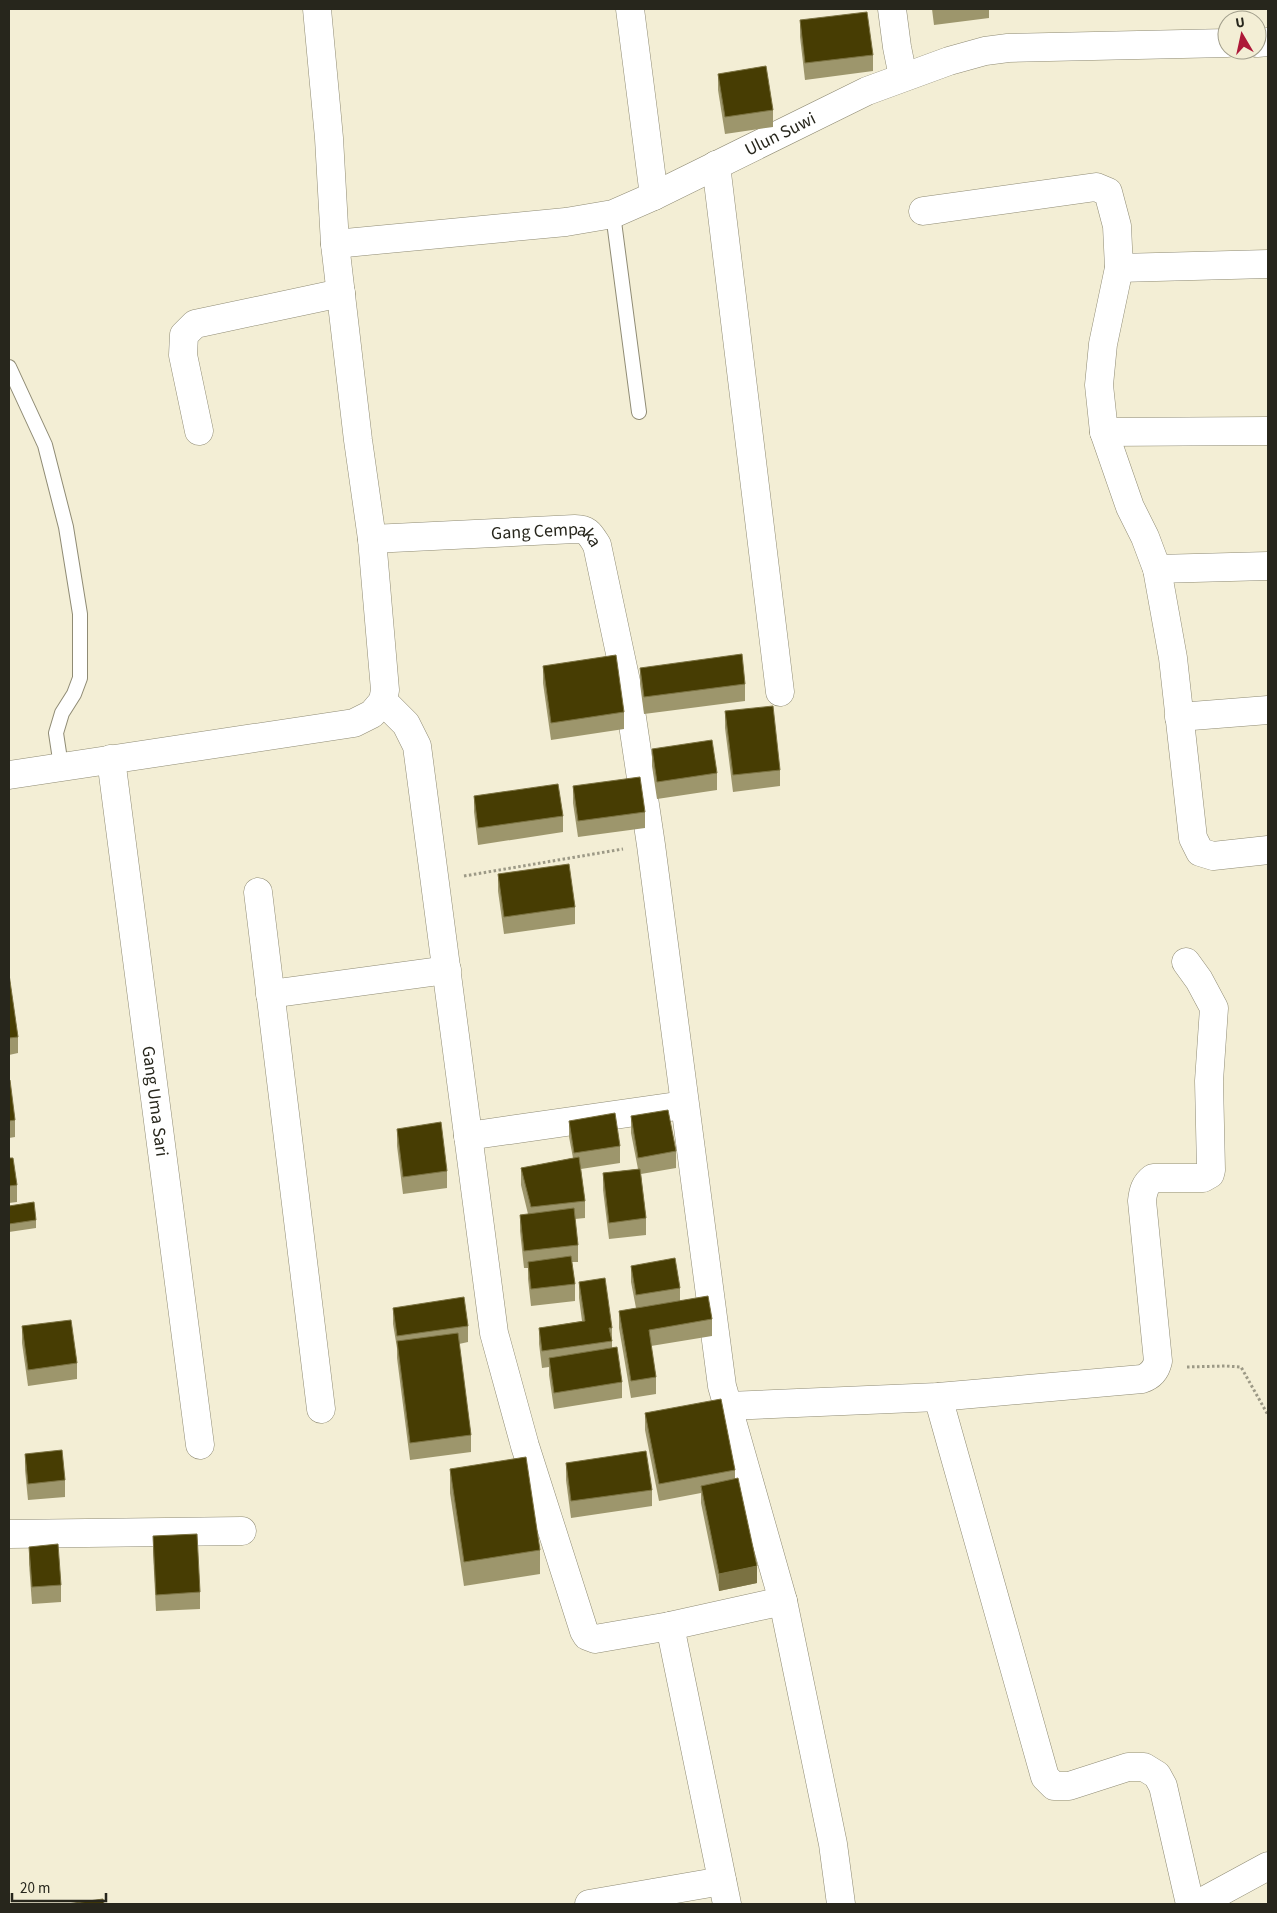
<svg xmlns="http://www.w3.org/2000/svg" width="1277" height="1913" font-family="'Source Sans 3',sans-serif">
<rect width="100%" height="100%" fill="#f3eed5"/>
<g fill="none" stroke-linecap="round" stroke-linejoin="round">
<g stroke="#8f8b74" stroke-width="16">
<g id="lane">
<path d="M613 214 639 412"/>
<path d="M9 367 45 445 66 527 80 614V678L74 694 62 713 56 733 61 766"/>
</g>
</g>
<g stroke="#8f8b74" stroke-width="29">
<g id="street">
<path d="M630 9 654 196"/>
<path d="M892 9 897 47 903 77"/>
<path d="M1257 43 1268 42"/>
<path d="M716 165 780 692"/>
<path d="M923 211 1096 187 1108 192 1117 226 1119 268 1103 344 1099 385 1104 432 1130 507 1145 537 1157 569 1173 658 1193 838 1200 852 1213 856 1268 850"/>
<path id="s1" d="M335 244 566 222 613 214 654 196 867 91 949 61 985 51 1008 48 1227 43"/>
<path d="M1119 268 1268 264"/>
<path d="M199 431 183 355 184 335 195 324 341 293"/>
<path d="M1104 432 1268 431"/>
<path id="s2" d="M372 539 575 529C588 529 590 534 597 545L628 691 651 845 722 1386 783 1601 833 1844 841 1904"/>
<path d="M1157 569 1268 566"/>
<path d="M383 701 406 724 417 746 494 1333 525 1446 584 1631 587 1636 595 1639 670 1626 783 1601"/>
<path d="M1179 717 1268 710"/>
<path id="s3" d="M111 759 200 1445"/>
<path d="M258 892 321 1409"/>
<path d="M270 994 447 970"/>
<path d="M468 1136 684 1105"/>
<path d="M938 1397 1045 1777 1054 1786H1069L1128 1767H1144L1157 1775 1163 1786 1190 1904"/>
<path d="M728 1406 938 1397 1142 1379C1151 1376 1156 1370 1158 1361L1142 1201C1143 1191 1145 1184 1153 1178H1203L1210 1174 1211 1170 1209 1081 1214 1008 1199 980 1186 962"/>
<path d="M9 1534 242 1531"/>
<path d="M670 1626 727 1904"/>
<path d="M589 1904 722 1881"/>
<path d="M1198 1904 1268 1866"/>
</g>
</g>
<g stroke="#8f8b74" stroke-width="29">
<path id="secondary" d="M9 775 354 723 372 714 383 701 385 690 372 539 358 440 335 244 329 138 317 9"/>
</g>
<g stroke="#9c9986" stroke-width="3" stroke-dasharray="2.5 2.5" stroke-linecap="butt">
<path d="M464 876 623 849"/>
<path d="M1187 1367 1225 1366 1241 1367 1268 1415"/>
</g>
<use href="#lane" stroke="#fff" stroke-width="14"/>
<use href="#street" stroke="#fff" stroke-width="28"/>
<use href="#secondary" stroke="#fff" stroke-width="28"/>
</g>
<g fill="#9d966c">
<path d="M932 9H989V18L934 25Z"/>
<path d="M800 20 873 55V71L805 80 800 37Z"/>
<path d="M718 74 773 110V127L725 134 718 90Z"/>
<path d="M543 666 624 712V729L551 740 543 683Z"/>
<path d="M640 668 745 684V701L644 714 640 684Z"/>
<path d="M725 711 780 770V786L733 792 725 728Z"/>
<path d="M652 749 717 773V790L657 799 652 766Z"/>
<path d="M573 786 645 812V828L578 837 573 803Z"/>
<path d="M474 796 563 816V832L478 845 474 812Z"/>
<path d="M498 874 575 907V924L504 934 498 891Z"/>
<path d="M9 974 18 1037V1053L9 1055Z"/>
<path d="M9 1080 15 1120V1137L9 1138Z"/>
<path d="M631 1116 676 1151V1168L641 1174 646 1218V1235L609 1239 603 1190V1173L638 1169 631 1133Z"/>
<path d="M569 1121 620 1146V1163L581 1169 585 1201V1218L575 1219 578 1245V1262H572L575 1284V1301L531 1306 528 1279V1268H524L520 1231V1215L528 1214 521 1185V1168L573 1158 569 1137Z"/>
<path d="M397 1129 447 1171V1188L403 1194 397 1146Z"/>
<path d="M9 1158 17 1185V1202L9 1203Z"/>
<path d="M9 1206 36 1220V1228L9 1232Z"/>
<path d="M631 1266 680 1288V1301L712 1319V1336L651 1346 656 1377V1394L631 1398 619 1328V1311L636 1308 631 1282Z"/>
<path d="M579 1282 612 1328V1348L622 1382V1398L554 1409 549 1375V1367L542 1368 539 1344V1328L582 1321 579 1298Z"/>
<path d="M393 1308 468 1326V1342L459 1344 471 1435V1452L410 1460 397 1358V1348L393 1324Z"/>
<path d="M22 1326 77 1363V1379L28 1386 22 1343Z"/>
<path d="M645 1413 735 1470V1479L757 1583 719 1591 701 1503V1493L659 1501 645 1430Z"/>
<path d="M25 1454 65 1480V1497L28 1500 25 1470Z"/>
<path d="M566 1463 652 1490V1506L571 1518 566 1480Z"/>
<path d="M450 1469 540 1550V1574L464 1586 450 1493Z"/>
<path d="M153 1536 200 1592V1609L156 1611 153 1553Z"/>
<path d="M29 1547 61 1585V1602L32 1604 29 1564Z"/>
</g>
<path fill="#7b7242" d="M757 1566V1583L719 1591V1574Z"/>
<g fill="#473d03" stroke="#7b7242">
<path d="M867 12 873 55 805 63 800 20Z"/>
<path d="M766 66 773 110 725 117 718 74Z"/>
<path d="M742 654 745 684 644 697 640 668Z"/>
<path d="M616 655 624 712 551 723 543 666Z"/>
<path d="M773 706 780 770 733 775 725 711Z"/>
<path d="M712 740 717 773 657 782 652 749Z"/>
<path d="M640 777 645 812 578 821 573 786Z"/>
<path d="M558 784 563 816 478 828 474 796Z"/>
<path d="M569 864 575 907 504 917 498 874Z"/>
<path d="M9 974 18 1037 9 1038Z"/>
<path d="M9 1080H10L15 1120 9 1121Z"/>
<path d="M668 1110 676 1151 638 1158 631 1116Z"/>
<path d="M615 1113 620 1146 574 1153 569 1121Z"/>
<path d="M441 1122 447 1171 403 1177 397 1129Z"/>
<path d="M579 1157 585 1201 531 1207 521 1168Z"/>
<path d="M9 1158H13L17 1185 9 1186Z"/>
<path d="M640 1169 646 1218 609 1223 603 1173Z"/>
<path d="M34 1202 36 1220 9 1224V1206Z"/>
<path d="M574 1208 578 1245 524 1251 520 1215Z"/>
<path d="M571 1256 575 1284 531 1289 528 1262Z"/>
<path d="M675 1258 680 1288 636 1295 631 1266Z"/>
<path d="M605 1278 612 1328H609L612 1341 542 1351 539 1328 585 1321 579 1282Z"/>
<path d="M708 1296 712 1319 649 1330 656 1377 631 1381 619 1311Z"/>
<path d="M464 1297 468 1326 397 1336 393 1308Z"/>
<path d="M71 1320 77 1363 28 1370 22 1326Z"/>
<path d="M458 1333 471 1435 410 1443 397 1341Z"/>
<path d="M617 1347 622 1382 554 1393 549 1358Z"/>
<path d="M721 1399 735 1470 659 1484 645 1413Z"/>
<path d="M62 1450 65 1480 28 1484 25 1454Z"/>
<path d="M646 1451 652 1490 571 1501 566 1463Z"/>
<path d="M526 1457 540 1550 464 1562 450 1469Z"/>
<path d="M738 1478 757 1566 719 1574 701 1486Z"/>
<path d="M197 1534 200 1592 156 1595 153 1536Z"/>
<path d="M58 1544 61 1585 32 1587 29 1547Z"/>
<path d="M103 1899 104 1904H67Z"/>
</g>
<g text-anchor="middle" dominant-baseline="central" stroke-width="5" stroke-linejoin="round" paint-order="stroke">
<g font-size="18" fill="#27261c" stroke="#f3eed5">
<text stroke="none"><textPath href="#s1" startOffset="465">Ulun Suwi</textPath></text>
<text stroke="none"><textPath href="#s2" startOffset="176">Gang Cempaka</textPath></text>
<text stroke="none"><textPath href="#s3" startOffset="345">Gang Uma Sari</textPath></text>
</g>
</g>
<rect width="1277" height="1913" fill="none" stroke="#27261c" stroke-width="20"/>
<g transform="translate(1242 35) rotate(351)"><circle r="24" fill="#f3eed5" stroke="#a19e8b"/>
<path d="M0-4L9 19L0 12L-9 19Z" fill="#ad1838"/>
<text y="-8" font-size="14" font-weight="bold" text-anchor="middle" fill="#27261c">U</text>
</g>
<path d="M12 1893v8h94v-8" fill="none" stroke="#27261c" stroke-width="2.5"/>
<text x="20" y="1893" font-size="15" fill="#27261c" stroke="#f3eed5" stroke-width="4" paint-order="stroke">20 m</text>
</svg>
